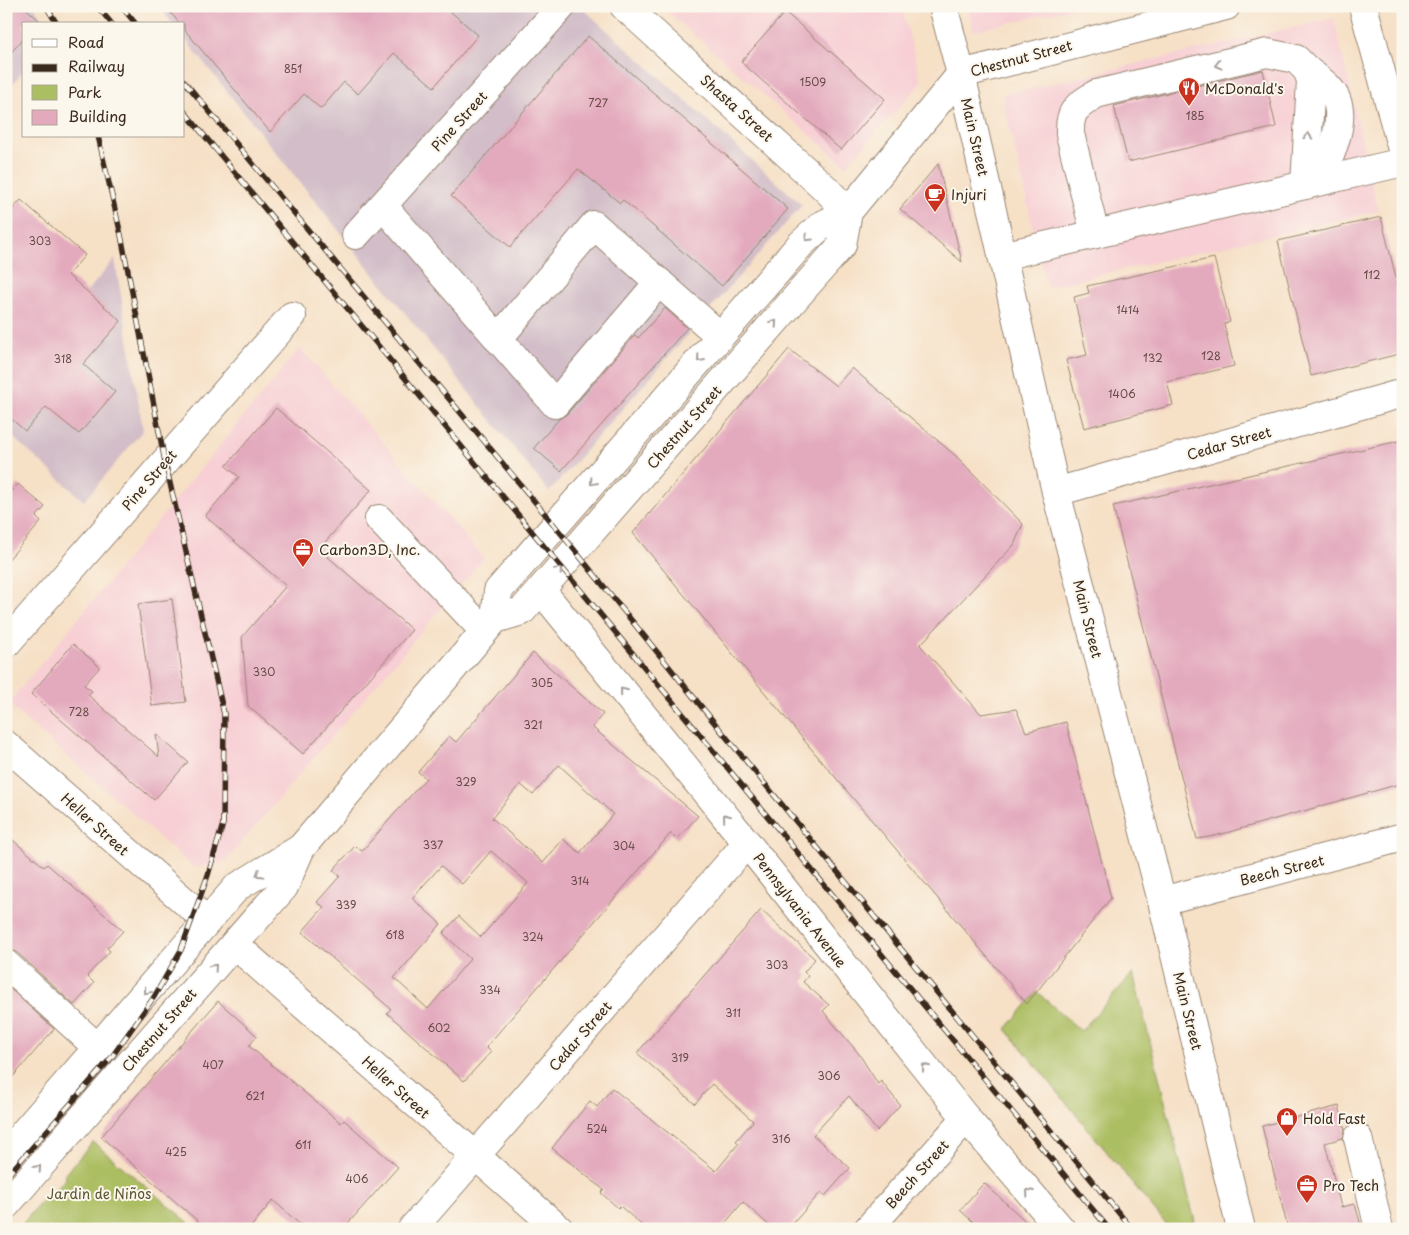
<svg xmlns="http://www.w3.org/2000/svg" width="1409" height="1235" font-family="'Playpen Sans',sans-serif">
<rect width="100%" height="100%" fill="#fbf7ec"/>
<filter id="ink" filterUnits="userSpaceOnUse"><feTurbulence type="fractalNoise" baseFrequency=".02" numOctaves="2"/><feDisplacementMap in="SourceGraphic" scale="10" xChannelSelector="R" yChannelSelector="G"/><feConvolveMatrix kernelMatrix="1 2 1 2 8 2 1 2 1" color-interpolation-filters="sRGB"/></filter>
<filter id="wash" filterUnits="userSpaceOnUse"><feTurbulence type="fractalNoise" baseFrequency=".0096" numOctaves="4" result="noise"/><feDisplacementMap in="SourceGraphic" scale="20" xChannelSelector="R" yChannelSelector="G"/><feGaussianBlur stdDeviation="1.12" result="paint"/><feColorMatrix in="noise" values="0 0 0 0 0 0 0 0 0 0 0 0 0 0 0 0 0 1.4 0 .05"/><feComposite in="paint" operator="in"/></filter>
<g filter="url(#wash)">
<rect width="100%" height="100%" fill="#f6e0c6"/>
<g fill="#f7cfd4">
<path d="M661 6H902L921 83 846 166Z"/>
<path d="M968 6H1082L973 31Z"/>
<path d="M1334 18 1378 211 1047 287 1002 95Z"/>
<path d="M300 348 484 558 226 861 194 868 8 704Z"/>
</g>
<g fill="#d2bdc8">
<path d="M6 6H34L45 24H24V70L7 91Z"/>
<path d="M159 6H580L802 205 549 492 184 38V24H173Z"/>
<path d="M115 259 143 430 84 501 6 431V387Z"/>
</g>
<g fill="#acbe62" stroke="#747440">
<path d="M1133 973 1195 1222 1181 1229H1170L1006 1029 1037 992 1081 1031Z"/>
<path d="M93 1142 189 1223 183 1229H18L47 1195 49 1196 66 1179 65 1174Z"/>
</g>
<g id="blocks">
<g fill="#e3a9bd" fill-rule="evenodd">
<path d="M6 6H23L39 20 36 24H24V38L6 58Z"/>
<path d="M165 6H444L478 35 434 87 394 53 358 94 344 82 321 109 304 94 270 132 184 29V24H180Z"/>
<path d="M785 12 885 99 841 150 741 62Z"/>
<path d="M588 36 788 209 722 286 623 200 620 203 578 169 510 247 451 196Z"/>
<path d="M1263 70 1276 127 1128 162 1114 106Z"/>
<path d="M938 164 962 262 900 209Z"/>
<path d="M21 200 85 255 68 275 121 321 83 364 115 392 79 434 46 407 25 431 6 414V216Z"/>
<path d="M1381 217 1403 306V353L1311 376 1278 241Z"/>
<path d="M1214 258 1230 322 1224 324 1234 366 1167 382 1173 405 1084 428 1066 360 1087 355 1074 297 1089 293 1087 286Z"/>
<path d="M665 308 687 328 561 471 534 448 559 419 567 414 635 335 638 338Z"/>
<path d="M789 349 836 386 852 368 956 456 1023 524 1014 545 920 645 981 714 1016 709 1026 732 1066 722 1111 898 1027 1004 808 745 633 533Z"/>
<path d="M276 408 371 490 319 549 412 630 303 754 248 706 242 637 286 586 205 516 239 477 226 466Z"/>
<path d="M1403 440V783L1215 836 1197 839 1113 506Z"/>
<path d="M18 484 45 507 36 517 41 522 6 562V496Z"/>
<path d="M172 599 186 702 152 706 138 604Z"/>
<path d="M73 644 100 667 84 685 92 691 88 695 159 757 156 734 188 762 154 800 31 694Z"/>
<path d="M533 653 603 714 592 727 698 816 677 839 671 833 486 1047 491 1052 464 1081 387 1013 391 1009 302 932 324 907 317 902 340 876 333 870 355 846 362 851 426 778 418 772 449 736 456 742ZM559 765 613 814 580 853 563 839 543 863 492 818 520 784 533 795ZM491 851 528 883 481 937 459 916 443 933 470 959 428 1009 394 978 441 924 412 898 441 866 462 884Z"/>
<path d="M6 834 44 867 47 864 123 931 107 948 110 951 87 976 94 983 74 1005 17 952 6 949Z"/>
<path d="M761 910 815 959 804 972 808 976 803 982 829 1005 823 1011 859 1054 878 1084 881 1081 900 1105 877 1131 849 1096 813 1135 850 1168 825 1196 821 1192 788 1229H773L743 1202 720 1229H646L620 1206 618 1208 601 1193 604 1190 552 1148 590 1101 597 1107 612 1088 716 1171 739 1143 736 1141 753 1121 712 1084 695 1104 637 1053Z"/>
<path d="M6 985 54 1029 6 1085Z"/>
<path d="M218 1001 257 1036 249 1046 341 1123 344 1120 398 1167 343 1229H305L273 1200 249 1229H207L101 1137Z"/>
<path d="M1339 1106 1345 1130 1343 1138 1325 1143 1341 1207 1355 1204 1362 1229H1288L1262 1126Z"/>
<path d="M984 1183 1034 1229H981L960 1210Z"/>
</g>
</g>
</g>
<g filter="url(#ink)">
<use href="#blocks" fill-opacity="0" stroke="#988572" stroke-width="1"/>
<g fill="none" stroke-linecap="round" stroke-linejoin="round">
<g stroke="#988572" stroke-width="30">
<g id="minor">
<path d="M624 6 826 189 848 212"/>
<path d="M943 6 961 74 1056 492 1162 901 1241 1229"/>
<path d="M1363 6 1403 153"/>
<path d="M1307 70C1317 78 1329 85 1335 97 1348 121 1328 157 1321 181"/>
<path d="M383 206 555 404 659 282"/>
<path d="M1095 234 1070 134C1069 110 1077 106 1096 94L1267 53 1296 59 1307 70 1311 80 1305 185"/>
<path d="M356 235 562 6"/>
<path d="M1002 256 1403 162"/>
<path d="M498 339 594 225 720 336"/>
<path d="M1056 492 1403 393"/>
<path d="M379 519 484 631"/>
<path d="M541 590 747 843 966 1118 1061 1229"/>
<path d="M495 619 498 591 801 244 822 225 848 212"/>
<path d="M6 644 292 316"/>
<path d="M6 745 207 921"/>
<path d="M1162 901 1403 837"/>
<path d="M234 944 559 1229"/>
<path d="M6 964 99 1049"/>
<path d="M1358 1138 1379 1229"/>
<path d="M6 1153 237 887 301 848"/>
<path d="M6 1205 284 887 301 848 495 619 522 611 826 263 842 245 848 212 961 74 1226 6"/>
<path d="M412 1229 747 843"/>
<path d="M868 1229 966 1118"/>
</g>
</g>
<use href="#minor" stroke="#fff" stroke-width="28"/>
<g stroke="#3b2a1e" stroke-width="5.5">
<g id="rail">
<path d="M46 6 57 24"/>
<path d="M97 6 112 24"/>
<path d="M121 6 136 24"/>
<path d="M184 81 555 526 713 721 1132 1229"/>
<path d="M184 111 1109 1229"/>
<path d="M6 1177 111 1058 154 997 181 950 208 875 223 824 224 714 165 462 121 235 98 136"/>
</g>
</g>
<use href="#rail" stroke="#fbf7ec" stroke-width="4" stroke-dasharray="11" stroke-linecap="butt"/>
</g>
<defs><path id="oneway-chevron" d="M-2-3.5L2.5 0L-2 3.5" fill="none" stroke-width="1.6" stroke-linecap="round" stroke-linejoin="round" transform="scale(1.25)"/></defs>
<g stroke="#a79f9a">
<use href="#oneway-chevron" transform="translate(1218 65) rotate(166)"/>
<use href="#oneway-chevron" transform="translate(1308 136) rotate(-87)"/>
<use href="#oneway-chevron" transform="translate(808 238) rotate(136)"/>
<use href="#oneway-chevron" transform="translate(774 323) rotate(-49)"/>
<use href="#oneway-chevron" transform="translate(700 359) rotate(131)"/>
<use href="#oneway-chevron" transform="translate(593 482) rotate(131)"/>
<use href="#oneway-chevron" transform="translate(559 570) rotate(-49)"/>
<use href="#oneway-chevron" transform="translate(623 691) rotate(-129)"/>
<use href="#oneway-chevron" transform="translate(726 817) rotate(-129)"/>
<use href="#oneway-chevron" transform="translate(259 874) rotate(148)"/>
<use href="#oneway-chevron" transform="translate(214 967) rotate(-49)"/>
<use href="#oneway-chevron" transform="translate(147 991) rotate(130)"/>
<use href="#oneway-chevron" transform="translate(925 1067) rotate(-128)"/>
<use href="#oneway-chevron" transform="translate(38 1168) rotate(-49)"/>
<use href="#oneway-chevron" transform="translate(1029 1192) rotate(-131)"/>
</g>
</g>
<defs>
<g id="restaurant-pin" transform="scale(1.125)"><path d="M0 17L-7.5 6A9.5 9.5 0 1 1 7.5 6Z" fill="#c8321e" stroke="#fbf7ec"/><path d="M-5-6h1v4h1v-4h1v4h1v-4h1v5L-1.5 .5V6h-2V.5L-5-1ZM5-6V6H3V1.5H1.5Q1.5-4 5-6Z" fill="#fff"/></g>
<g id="cafe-pin" transform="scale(1.125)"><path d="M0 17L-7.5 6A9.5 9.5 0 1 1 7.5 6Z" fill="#c8321e" stroke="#fbf7ec"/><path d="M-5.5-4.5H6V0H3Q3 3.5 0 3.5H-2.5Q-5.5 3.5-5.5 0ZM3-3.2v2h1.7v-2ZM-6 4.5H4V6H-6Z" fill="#fff"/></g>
<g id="office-pin" transform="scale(1.125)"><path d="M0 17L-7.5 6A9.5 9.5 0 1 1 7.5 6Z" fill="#c8321e" stroke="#fbf7ec"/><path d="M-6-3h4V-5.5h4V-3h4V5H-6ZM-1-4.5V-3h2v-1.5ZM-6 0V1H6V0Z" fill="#fff"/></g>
<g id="shop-pin" transform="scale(1.125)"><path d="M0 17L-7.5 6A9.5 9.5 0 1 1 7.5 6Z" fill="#c8321e" stroke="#fbf7ec"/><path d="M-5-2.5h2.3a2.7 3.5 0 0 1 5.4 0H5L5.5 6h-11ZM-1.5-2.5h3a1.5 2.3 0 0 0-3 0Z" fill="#fff"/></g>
</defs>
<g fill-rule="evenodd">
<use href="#restaurant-pin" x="1189" y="88"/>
<use href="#cafe-pin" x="935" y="194"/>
<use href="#office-pin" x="303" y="549"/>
<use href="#shop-pin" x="1287" y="1118"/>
<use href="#office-pin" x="1307" y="1185"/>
</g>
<g text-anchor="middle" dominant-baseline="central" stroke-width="4" stroke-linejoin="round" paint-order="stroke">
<g font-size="11" fill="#654a46">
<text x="293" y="68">851</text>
<text x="813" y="81">1509</text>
<text x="598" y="102">727</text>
<text x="1195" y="115">185</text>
<text x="40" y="240">303</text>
<text x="1372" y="274">112</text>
<text x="1128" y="309">1414</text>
<text x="1211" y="355">128</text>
<text x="1153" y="357">132</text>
<text x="63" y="358">318</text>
<text x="1122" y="393">1406</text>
<text x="264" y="671">330</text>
<text x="542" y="682">305</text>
<text x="79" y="711">728</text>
<text x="533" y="724">321</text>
<text x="466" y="781">329</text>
<text x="433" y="844">337</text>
<text x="624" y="845">304</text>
<text x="580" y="880">314</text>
<text x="346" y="904">339</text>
<text x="395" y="934">618</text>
<text x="533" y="936">324</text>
<text x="777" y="964">303</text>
<text x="490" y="989">334</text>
<text x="733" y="1012">311</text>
<text x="439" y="1027">602</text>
<text x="680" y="1057">319</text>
<text x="213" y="1064">407</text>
<text x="829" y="1075">306</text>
<text x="255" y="1095">621</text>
<text x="597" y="1128">524</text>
<text x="781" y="1138">316</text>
<text x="303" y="1144">611</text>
<text x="176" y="1151">425</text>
<text x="357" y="1178">406</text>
</g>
<g font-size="14" fill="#3b2a1e" stroke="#fbf7ec">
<text transform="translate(1021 58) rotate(-15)">Chestnut Street</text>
<text transform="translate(737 108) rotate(42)">Shasta Street</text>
<text transform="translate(459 121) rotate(-48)">Pine Street</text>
<text transform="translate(975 137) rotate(77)">Main Street</text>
<text transform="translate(684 427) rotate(-49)">Chestnut Street</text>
<text transform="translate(1229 443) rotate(-16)">Cedar Street</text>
<text transform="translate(149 480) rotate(-49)">Pine Street</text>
<text transform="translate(1088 619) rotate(76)">Main Street</text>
<text transform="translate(95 824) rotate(42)">Heller Street</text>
<text transform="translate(1282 870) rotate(-14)">Beech Street</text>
<text transform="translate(800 910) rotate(52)">Pennsylvania Avenue</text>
<text transform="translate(1188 1011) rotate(76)">Main Street</text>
<text transform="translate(159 1030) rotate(-49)">Chestnut Street</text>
<text transform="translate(580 1036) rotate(-49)">Cedar Street</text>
<text transform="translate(396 1087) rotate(42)">Heller Street</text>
<text transform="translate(917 1174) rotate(-48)">Beech Street</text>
</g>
<g font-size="14" fill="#3b2a1e" stroke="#fbf7ec" text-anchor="start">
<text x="1205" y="88">McDonald's</text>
<text x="951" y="194">Injuri</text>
<text x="319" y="549">Carbon3D, Inc.</text>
<text x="1303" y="1118">Hold Fast</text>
<text x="1323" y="1185">Pro Tech</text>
</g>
<g font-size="14" fill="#5d5632" stroke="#fbf7ec">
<text x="99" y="1193">Jardin de Niños</text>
</g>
</g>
<rect width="1409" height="1235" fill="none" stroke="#fbf7ec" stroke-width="25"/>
<rect x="22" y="22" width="162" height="115" fill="#fbf7ec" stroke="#aea59a"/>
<rect x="32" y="39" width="25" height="8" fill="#ffffff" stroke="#aea59a"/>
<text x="68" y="48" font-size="15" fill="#3b2a1e">Road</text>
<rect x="32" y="64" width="25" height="8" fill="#3b2a1e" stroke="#aea59a"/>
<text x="68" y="72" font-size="15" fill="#3b2a1e">Railway</text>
<rect x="32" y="85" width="25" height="15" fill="#acbe62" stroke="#aea59a"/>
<text x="68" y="98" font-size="15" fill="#3b2a1e">Park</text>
<rect x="32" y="110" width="25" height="15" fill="#e3a9bd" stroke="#aea59a"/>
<text x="68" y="122" font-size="15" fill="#3b2a1e">Building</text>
</svg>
